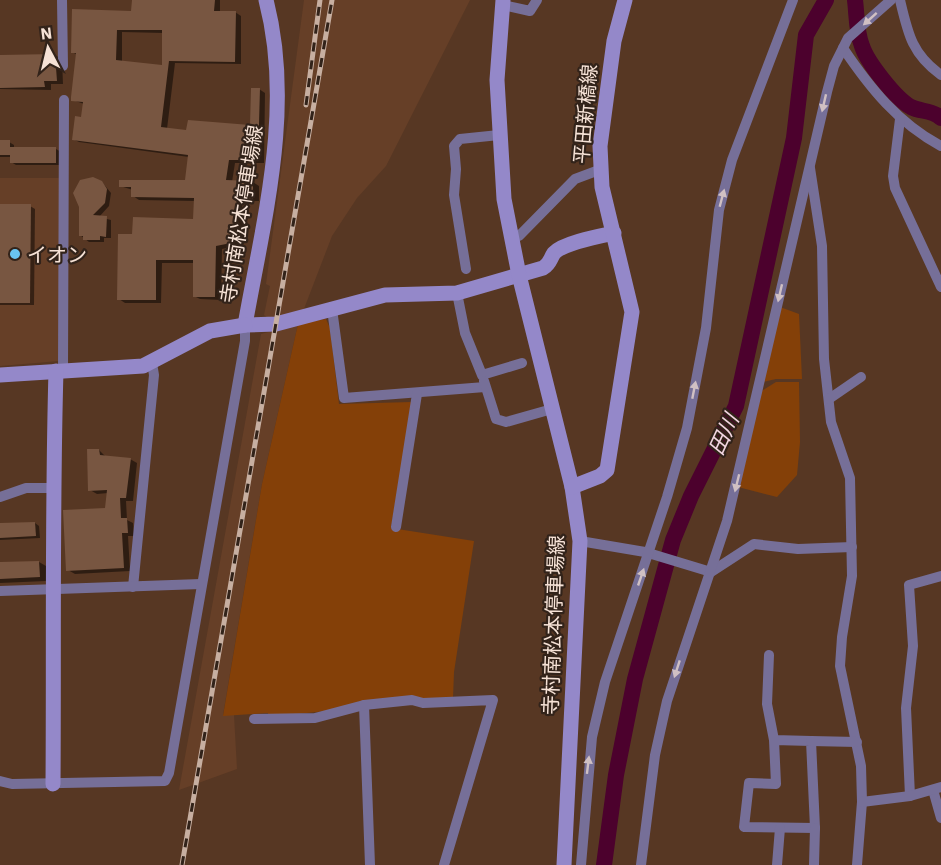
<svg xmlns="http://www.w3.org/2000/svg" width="941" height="865" font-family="'IBM Plex Sans','Noto Sans JP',sans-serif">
<rect width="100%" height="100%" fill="#573723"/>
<g fill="#663f27">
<path d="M304 0H470L386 166 357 198 332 236 302 314 269 319 264 315 270 286 266 284Z"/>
<path d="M0 178H60L59 361 0 366Z"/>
<path d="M298 324 262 484 223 715H234L237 769 179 790 261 334Z"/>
</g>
<g fill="#844008">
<path d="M780 307 799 314 802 379H776L763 382Z"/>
<path d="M326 319 330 328 339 404 412 402 391 528 474 541 454 672 453 698 268 717V713L223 716 262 484 298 324Z"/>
<path d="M776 382H799L800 442 797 475 777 497 738 487 760 392Z"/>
</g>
<g fill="#0007" fill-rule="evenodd">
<path d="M133 0H220V12H235L241 16V64L175 63 167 129 188 132 251 127 259 89 265 93 264 163H235L232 182H253L259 186V201H242V245L222 249 221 300 200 299 194 296V263H162L161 303H125L119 299 134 236 195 220V201L139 200 133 196V190L120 186 186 181 189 157 79 142 73 139 82 119 84 104 73 100 78 55 72 52 132 12ZM122 32 164 33 163 67 122 62Z"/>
<path d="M55 55 62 59 63 84H51V90L0 89V57Z"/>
<path d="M0 142H9L14 145V149H56L61 152V165H16L11 162V157H0Z"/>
<path d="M102 182 111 193 109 206 99 217 111 220V238H104V242H89L80 235Z"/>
<path d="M0 206H30L35 209 34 305H0Z"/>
<path d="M99 450 106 457 130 459 137 463 133 501H126L127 520 133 523 134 536H128L130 571 75 574 68 570 107 510 108 493 97 494 90 490Z"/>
<path d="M35 523 39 526 40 538 0 540V525Z"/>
<path d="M39 562 46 566V581L0 583V564Z"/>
</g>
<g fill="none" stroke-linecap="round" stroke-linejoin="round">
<g stroke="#4c012d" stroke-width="16">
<path d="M855 0C857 16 856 31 862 46 867 62 896 99 911 107 921 112 932 110 941 118"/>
<path d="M604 865 616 775 635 679 673 540 691 496 736 406 794 138 806 35 826 0"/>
</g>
</g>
<g fill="#785641" fill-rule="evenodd">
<path d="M132 0H215L214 11H236L235 62 169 61 161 127 186 130 188 120 250 125 251 88H260L258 160H229L226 180 253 181V199L237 198 236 242 216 246 215 297H193V260H156V300H117L118 234H132L133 217 193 219 194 198 131 197V187H119V180H185L188 155 72 140 75 116 81 117 83 102 71 101V97L76 53H71L72 9 131 11ZM117 30H162V65L116 60Z"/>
<path d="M55 54 57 81H44L45 87 0 88V55Z"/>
<path d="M0 140H10V147H56V163H10V155H0Z"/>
<path d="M93 177 102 181 107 189 105 203 93 215 107 216 106 237 100 236V240H83V236H79V207L73 193 80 180Z"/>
<path d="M0 204H31L30 303H0Z"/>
<path d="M87 449H99L100 455 131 458 126 498H120L121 518H127L128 533H122L124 568 66 571 63 510 105 508 107 490 88 491Z"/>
<path d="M35 522 36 536 0 538V523Z"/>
<path d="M39 561 40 577 0 579V562Z"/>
</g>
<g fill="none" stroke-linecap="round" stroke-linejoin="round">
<g stroke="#766f98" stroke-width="10">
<path d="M62 0 63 66"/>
<path d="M900 0C908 34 912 54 941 75"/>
<path d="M503 5 530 11 537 0"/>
<path d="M843 48C870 88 898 123 941 146"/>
<path d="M900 119 893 176 895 188 941 287"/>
<path d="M810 168 822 246 824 359 831 422 850 478 852 576 842 637 840 666 861 766 862 802 857 865"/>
<path d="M519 236 575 179 599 170"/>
<path d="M466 269 454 195 456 169 454 146 460 139 499 135"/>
<path d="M457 293 465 333 482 375 522 363"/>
<path d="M332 309 344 398 485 387"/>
<path d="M63 371 64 100"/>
<path d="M484 381 496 419 506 422 552 409"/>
<path d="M829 399 861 377"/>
<path d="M0 497 26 488H53"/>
<path d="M396 527 417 394"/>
<path d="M580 541 645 552 711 572 754 544 798 549 852 547"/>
<path d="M133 587 154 375 152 363"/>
<path d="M0 591 201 584"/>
<path d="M769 655 767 704 774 740 776 784 749 783 744 827 815 828 811 741 774 740"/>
<path d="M364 705 370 865"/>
<path d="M254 719 315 718 364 705 412 700 423 703 493 700 444 865"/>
<path d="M811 741 857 742"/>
<path d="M0 781 12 784 165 781 169 773 245 341V325"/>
<path d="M933 790 941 818"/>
<path d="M910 796 906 708 913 646 909 585 941 576"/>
<path d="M862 802 910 796 941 787"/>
<path d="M581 865 592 737 605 682 667 497 687 428 706 328 719 210 732 160 793 0"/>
<path d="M641 865 655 755 667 701 727 521 827 92 834 66 848 38 891 0"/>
<path d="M777 865 780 828"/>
<path d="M814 865 815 828"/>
</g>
<g stroke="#9488c9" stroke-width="15">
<path d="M266 0C294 107 264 218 245 325L276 324 385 295 457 293 543 268C550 264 550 259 554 253 563 243 600 236 614 233"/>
<path d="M503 0 497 80 504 199 519 275 572 487 580 541 564 865"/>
<path d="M0 375 143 366 210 331 245 325"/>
<path d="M572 487 600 476 607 470 632 312 602 187 600 146 614 41 625 0"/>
<path d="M53 784C54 646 52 509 56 371"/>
</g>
<g stroke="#c7afa1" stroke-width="5">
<g id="rail">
<path d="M306 105 320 0"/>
<path d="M182 865 332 0"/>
</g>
</g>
<use href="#rail" stroke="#32231a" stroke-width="3" stroke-dasharray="9" stroke-linecap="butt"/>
</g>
<defs><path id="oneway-solid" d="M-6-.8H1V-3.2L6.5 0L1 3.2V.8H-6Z" transform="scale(1.5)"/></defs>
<g fill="#d0c0c3">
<use href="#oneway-solid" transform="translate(870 19) rotate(138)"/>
<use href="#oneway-solid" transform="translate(824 103) rotate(103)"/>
<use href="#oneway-solid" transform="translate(722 198) rotate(-75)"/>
<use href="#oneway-solid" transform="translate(780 293) rotate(103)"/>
<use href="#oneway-solid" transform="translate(694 390) rotate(-79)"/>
<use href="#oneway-solid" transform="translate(737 483) rotate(104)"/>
<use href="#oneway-solid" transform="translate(641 577) rotate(-71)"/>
<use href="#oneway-solid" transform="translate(677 669) rotate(108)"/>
<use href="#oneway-solid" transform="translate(588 765) rotate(-83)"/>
</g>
<circle fill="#69c4f1" stroke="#32231a" stroke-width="2" cx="15" cy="254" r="6"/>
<g text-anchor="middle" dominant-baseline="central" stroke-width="4.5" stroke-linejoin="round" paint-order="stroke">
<g font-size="20" fill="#f6e2d6" stroke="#32231a">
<text transform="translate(585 114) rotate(-85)">平田新橋線</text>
<text transform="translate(241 214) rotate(-81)">寺村南松本停車場線</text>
<text transform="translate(553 625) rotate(-88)">寺村南松本停車場線</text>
</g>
<g font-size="20" fill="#f6e2d6" stroke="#32231a" text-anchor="start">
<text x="27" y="254">イオン</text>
</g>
<g font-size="21" font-style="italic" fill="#f3d7e2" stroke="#32231a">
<text transform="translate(723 434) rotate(-65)">田川</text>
</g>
</g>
<g transform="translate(48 48) rotate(353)" stroke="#32231a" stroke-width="4.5" paint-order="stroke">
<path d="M0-4.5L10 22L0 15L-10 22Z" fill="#f6e2d6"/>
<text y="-9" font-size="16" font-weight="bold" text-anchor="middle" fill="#f6e2d6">N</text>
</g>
</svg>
